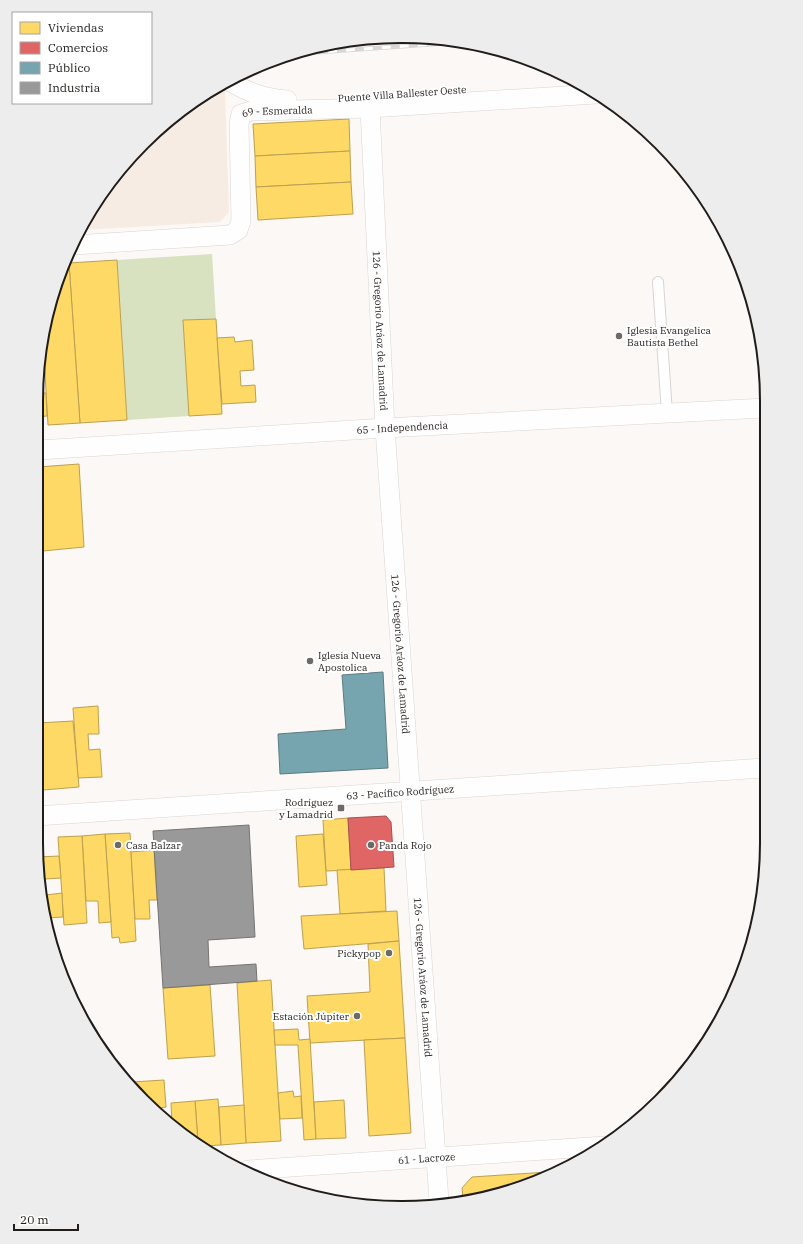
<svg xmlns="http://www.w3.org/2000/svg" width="803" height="1244" font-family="'IBM Plex Serif',serif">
<rect width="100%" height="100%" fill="#fcf8f5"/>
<path fill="#f7ece4" d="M222 85 225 89 229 212 220 222 83 230 127 161 179 112Z"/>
<path fill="#d8e1c0" d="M212 254 216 319 183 320 189 416 127 420 117 260Z"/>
<g fill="#ffd966" stroke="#bca04f">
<path d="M349 119 350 151 255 156 253 124Z"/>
<path d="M350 151 351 182 256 187 255 156Z"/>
<path d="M351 182 353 214 258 220 256 187Z"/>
<path d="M117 260 127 420 80 423 69 263Z"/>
<path d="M63 263H69L80 423 48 425 43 340Z"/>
<path d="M216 319 222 414 189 416 183 320Z"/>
<path d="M234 337 235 342 252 340 254 370 240 371 241 386 255 385 256 402 222 404 217 338Z"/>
<path d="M40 351H43L45 376H39Z"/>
<path d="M39 393H46L47 416 39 417Z"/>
<path d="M79 464 84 547 43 551 38 504V467Z"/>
<path d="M98 706 99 734H88L89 750 100 749 102 777 78 778 73 708Z"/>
<path d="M37 711 39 743H37Z"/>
<path d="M73 721 79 787 43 790 38 723Z"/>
<path d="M37 757H41L43 790H36Z"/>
<path d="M348 818 351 870 326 871 323 820Z"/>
<path d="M130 833 136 941 120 943 119 937 112 938 105 834Z"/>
<path d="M105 834 111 922 99 923 98 901H86L82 836Z"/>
<path d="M323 834 327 885 299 887 296 836Z"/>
<path d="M82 836 87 923 64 925 58 837Z"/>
<path d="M154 850 157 900H149L150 919H135L131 852Z"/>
<path d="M59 856 61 878 45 879 46 895 62 893 63 917 48 918 38 857Z"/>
<path d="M384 868 386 911 340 914 337 870Z"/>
<path d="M397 911 399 941 304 949 301 916Z"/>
<path d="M399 941 405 1038 310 1043 307 996 370 992 368 944Z"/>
<path d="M271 980 281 1141 246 1143 237 983Z"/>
<path d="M210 985 215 1056 168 1059 163 988Z"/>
<path d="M298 1029 299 1040 310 1039 316 1139 304 1140 298 1045H275L274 1030Z"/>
<path d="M405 1038 411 1133 369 1136 364 1040Z"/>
<path d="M164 1080 166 1107 159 1108V1111L132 1082Z"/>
<path d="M293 1091 294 1097 301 1096 302 1118 280 1119 278 1093Z"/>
<path d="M218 1099 221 1145 204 1146 198 1142 195 1101Z"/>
<path d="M344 1100 346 1138 316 1139 314 1102Z"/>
<path d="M195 1101 198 1142 179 1133 172 1125 171 1103Z"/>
<path d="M244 1105 246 1143 221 1145 219 1107Z"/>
<path d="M548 1172 496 1195 463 1199 462 1188 472 1177Z"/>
</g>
<path fill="#e06666" stroke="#a6504f" d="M386 816 391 822 394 867 351 870 348 818Z"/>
<path fill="#76a5af" stroke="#5c7c82" d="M383 672 388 768 280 774 278 734 346 729 342 675Z"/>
<path fill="#999" stroke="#747473" d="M249 825 255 937 208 940 209 967 256 964 257 981 163 988 153 831Z"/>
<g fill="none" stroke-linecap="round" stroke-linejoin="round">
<g stroke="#d9d5d3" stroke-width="12">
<path id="service" d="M658 282 667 413"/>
</g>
<g stroke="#d9d5d3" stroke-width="20">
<g id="minor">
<path d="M229 81C250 93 263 98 287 100"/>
<path id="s1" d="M370 108 385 428 439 1201"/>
<path id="s2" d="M74 245 230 235 238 230 241 221 239 124 241 114 251 111 370 108 596 94"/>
<path id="s3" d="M39 450 385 428 766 408"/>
<path id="s4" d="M36 816 764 768"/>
<path id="s5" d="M248 1170 605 1146"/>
</g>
</g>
<use href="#service" stroke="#fffefe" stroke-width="10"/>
<use href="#minor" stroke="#fffefe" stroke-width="19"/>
<g stroke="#d8d7d6" stroke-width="4.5">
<path id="rail" d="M292 54 464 42"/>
</g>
<use href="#rail" stroke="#fff" stroke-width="3" stroke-dasharray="9" stroke-linecap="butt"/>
</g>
<g fill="#6c6966" stroke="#fff" stroke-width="1.5">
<circle cx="619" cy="336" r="4"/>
<circle cx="310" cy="661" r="4"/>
<rect x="337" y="804" width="8" height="8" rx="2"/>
<circle cx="118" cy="845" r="4"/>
<circle cx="371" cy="845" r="4"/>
<circle cx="389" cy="953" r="4"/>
<circle cx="357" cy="1016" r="4"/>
</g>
<g text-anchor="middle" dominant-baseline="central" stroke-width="4" stroke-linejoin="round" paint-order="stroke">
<g font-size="10" fill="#1f1c19" stroke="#fff">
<text transform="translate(402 94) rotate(-4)">Puente Villa Ballester Oeste</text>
<text stroke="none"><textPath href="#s2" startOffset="319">69 - Esmeralda</textPath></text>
<text stroke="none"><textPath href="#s1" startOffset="223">126 - Gregorio Aráoz de Lamadrid</textPath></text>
<text stroke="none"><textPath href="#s3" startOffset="364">65 - Independencia</textPath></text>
<text stroke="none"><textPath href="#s1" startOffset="547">126 - Gregorio Aráoz de Lamadrid</textPath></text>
<text stroke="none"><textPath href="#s4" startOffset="365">63 - Pacífico Rodríguez</textPath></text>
<text stroke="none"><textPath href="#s1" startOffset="871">126 - Gregorio Aráoz de Lamadrid</textPath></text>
<text stroke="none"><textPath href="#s5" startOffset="179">61 - Lacroze</textPath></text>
</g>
<g font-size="10" fill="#1f1c19" stroke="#fff" text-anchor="start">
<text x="627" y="330">Iglesia Evangelica<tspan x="627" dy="12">Bautista Bethel</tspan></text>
<text x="318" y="655">Iglesia Nueva<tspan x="318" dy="12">Apostolica</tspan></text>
<text x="333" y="802" text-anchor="end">Rodríguez<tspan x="333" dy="12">y Lamadrid</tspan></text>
<text x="126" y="845">Casa Balzar</text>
<text x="379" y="845">Panda Rojo</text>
<text x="381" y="953" text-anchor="end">Pickypop</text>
<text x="349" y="1016" text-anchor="end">Estación Júpiter</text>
</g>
</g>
<path d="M0 0H803V1244H0ZM401 43H402A358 358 0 0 1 760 401V843A358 358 0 0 1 402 1201H401A358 358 0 0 1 43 843V401A358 358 0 0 1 401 43Z" fill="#ededed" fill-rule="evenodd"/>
<path fill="none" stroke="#1f1c19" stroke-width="2" d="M401 43H402A358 358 0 0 1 760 401V843A358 358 0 0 1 402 1201H401A358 358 0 0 1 43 843V401A358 358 0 0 1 401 43Z"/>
<rect x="12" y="12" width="140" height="92" fill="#ffffff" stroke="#a5a4a3"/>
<rect x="20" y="22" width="20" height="12" fill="#ffd966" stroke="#a5a4a3"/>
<text x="48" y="32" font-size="12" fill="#1f1c19">Viviendas</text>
<rect x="20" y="42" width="20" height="12" fill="#e06666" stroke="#a5a4a3"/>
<text x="48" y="52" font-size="12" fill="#1f1c19">Comercios</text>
<rect x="20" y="62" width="20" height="12" fill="#76a5af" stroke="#a5a4a3"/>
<text x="48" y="72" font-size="12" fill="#1f1c19">Público</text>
<rect x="20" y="82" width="20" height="12" fill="#999999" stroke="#a5a4a3"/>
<text x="48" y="92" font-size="12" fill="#1f1c19">Industria</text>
<path d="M14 1224v6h64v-6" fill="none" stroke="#1f1c19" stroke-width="2"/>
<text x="20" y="1224" font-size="12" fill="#1f1c19" stroke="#ffffff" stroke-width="3" paint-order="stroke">20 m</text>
</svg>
